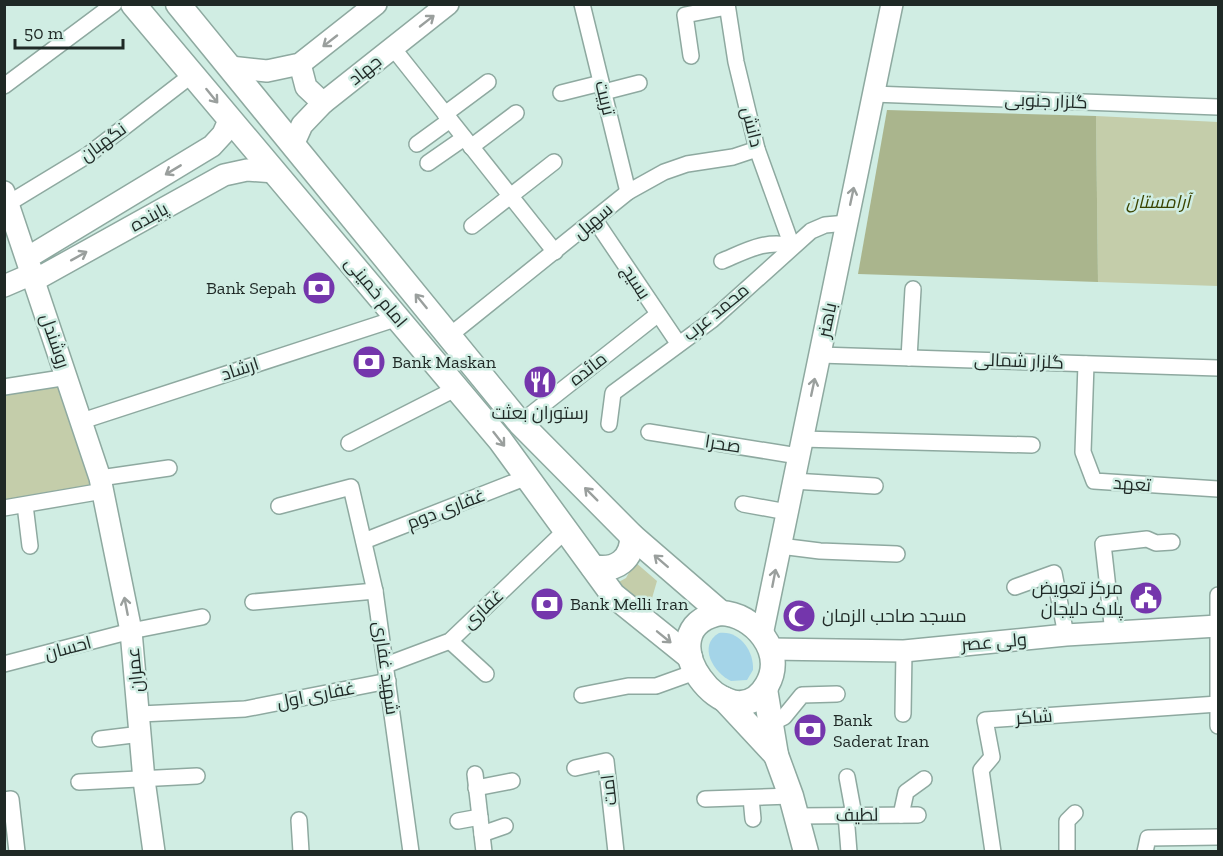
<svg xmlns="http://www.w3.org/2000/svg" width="1223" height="856" font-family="'Zilla Slab',Cairo,serif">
<rect width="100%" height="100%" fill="#d0ede3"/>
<g fill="#c4cdaa">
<path d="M1096 116 1218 122V286L1098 282Z"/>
<path d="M63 386 90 486 5 502 4 395Z"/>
<path d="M635 562 657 581 648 612 615 584 626 578Z"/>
</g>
<path fill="#aab58d" d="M887 110 1096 116 1098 282 858 274Z"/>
<path fill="#a4d4e8" d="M719 633C739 630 754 650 753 670L747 680 731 681C714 673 697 646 719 633Z"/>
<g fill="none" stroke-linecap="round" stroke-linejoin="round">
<g stroke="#8ea9a0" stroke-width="18">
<g id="street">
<path d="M582 4 628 192"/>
<path d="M727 4 736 62 757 149 792 246"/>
<path d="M393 48 555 252"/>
<path d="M691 56 685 15 727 7"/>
<path d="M4 86 114 4"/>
<path d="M604 92 639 83"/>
<path d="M561 93 601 83"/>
<path d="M873 94 1218 107"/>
<path d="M445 114 488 82"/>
<path d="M417 144 450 120"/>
<path d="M471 147 516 113"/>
<path d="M428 163 464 138"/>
<path d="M9 203 88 155 193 74"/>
<path d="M595 220 678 343"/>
<path d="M472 226 554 162"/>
<path d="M722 261C746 251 766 239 792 246"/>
<path d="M449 336 628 192 664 172 687 164 733 157 757 149"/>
<path d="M820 355 1218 368"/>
<path d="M909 358 913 289"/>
<path d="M1086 364 1083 452 1094 481 1218 489"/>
<path d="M4 387 68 377"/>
<path d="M82 421 398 318"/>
<path d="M520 423 657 315"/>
<path d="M609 424 613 393 712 320 811 231 825 225 847 223"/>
<path d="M649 432 798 456"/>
<path d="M801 439 1032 445"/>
<path d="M349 443 457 388"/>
<path d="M100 478 169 468"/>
<path d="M793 481 875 486"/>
<path d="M743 504 787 512"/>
<path d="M25 505 30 546"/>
<path d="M279 506 351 487 375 591 411 852"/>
<path d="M4 508 103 491"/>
<path d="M364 541 527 477"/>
<path d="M780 546 820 551 897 554"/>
<path d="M1015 587 1054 573 1066 635"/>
<path d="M1218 595V726"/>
<path d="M253 602 375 591"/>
<path d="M1113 633 1103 544 1147 539 1156 543 1172 542"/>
<path d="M450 641 486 674"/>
<path d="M4 664 131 631 202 617"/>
<path d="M386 665 450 641 566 530"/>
<path d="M582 695 628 686H656L695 672"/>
<path d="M140 714 245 709 388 681"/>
<path d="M903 714 904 651"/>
<path d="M772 723 784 717 802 695 837 694"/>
<path d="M100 739 141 734"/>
<path d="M575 768 606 761 616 852"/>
<path d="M475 774 484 852"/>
<path d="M847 777 854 815"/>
<path d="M79 782 197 776"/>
<path d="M476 788 512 781"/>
<path d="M751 798 753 819"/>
<path d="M705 799 791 796"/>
<path d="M4 800 11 799 17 852"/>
<path d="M846 815 849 852"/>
<path d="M901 815 906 792 924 779"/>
<path d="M797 816 918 815"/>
<path d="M299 820 301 852"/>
<path d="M458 821 480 817"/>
<path d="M482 834 505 826"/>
<path d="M993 852 981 770 992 757 985 720 1218 704"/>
<path d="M1067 852V821L1075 813"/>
<path d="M1145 852 1148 838 1218 837"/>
</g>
</g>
<g stroke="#8ea9a0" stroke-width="24">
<g id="secondary">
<path d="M300 64 306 87 323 103"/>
<path d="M230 67 267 71 300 64 376 4"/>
<path d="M230 118 223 134 212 146 27 258 35 280 224 175 247 170 275 172"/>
<path d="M293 145 302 125 323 103 448 4"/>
<path d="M4 192 100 478 131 631 144 780 154 852"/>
<path d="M4 286 32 274"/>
<path d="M762 635 892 4"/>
<path d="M770 649 904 651 1066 635 1218 626"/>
</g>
</g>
<g stroke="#8ea9a0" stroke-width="27">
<g id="primary">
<path d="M133 4 500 440 613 595 690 657"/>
<path d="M178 4 520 423 632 536 721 613"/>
<path d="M593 567C616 572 633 559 632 536"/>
<path d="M721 613C754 614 786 652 767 685 731 748 640 628 721 613Z"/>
<path d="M765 689 776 755 791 796 806 852"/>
<path d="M724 699 776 755"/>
</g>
</g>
<use href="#street" stroke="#fff" stroke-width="15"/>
<use href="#secondary" stroke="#fff" stroke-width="21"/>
<use href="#primary" stroke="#fff" stroke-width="24"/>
</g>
<defs><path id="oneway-shaft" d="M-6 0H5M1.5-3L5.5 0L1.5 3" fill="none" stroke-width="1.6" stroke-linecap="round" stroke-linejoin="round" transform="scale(1.5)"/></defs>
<g stroke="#9a9f9d">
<use href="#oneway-shaft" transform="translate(427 21) rotate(-38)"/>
<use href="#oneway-shaft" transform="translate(330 41) rotate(142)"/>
<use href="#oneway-shaft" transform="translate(212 96) rotate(51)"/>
<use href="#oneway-shaft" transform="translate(173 170) rotate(149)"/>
<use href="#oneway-shaft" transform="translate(852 196) rotate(-78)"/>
<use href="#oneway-shaft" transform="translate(79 256) rotate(-29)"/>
<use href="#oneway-shaft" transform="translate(421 301) rotate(-129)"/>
<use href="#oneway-shaft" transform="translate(813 387) rotate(-78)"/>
<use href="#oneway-shaft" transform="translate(499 439) rotate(52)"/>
<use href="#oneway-shaft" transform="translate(591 494) rotate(-135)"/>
<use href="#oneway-shaft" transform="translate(661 561) rotate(-139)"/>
<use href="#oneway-shaft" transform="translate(774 578) rotate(-79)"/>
<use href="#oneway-shaft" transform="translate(126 606) rotate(-101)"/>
<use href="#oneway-shaft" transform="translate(664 637) rotate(39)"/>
</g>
<defs>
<g id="bank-disc" transform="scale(1.725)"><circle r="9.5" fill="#7436ac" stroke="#d0ede3"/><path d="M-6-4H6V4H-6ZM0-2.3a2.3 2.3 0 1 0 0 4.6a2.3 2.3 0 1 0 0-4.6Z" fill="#fff"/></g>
<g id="restaurant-disc" transform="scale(1.725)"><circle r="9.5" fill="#7436ac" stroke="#d0ede3"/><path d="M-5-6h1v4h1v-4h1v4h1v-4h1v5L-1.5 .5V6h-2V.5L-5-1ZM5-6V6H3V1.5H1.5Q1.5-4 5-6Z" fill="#fff"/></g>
<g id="civic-disc" transform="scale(1.725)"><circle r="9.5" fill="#7436ac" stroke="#d0ede3"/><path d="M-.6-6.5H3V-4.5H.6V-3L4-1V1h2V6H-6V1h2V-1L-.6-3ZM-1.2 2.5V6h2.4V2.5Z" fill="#fff"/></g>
<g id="mosque-disc" transform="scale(1.725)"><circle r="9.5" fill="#7436ac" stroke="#d0ede3"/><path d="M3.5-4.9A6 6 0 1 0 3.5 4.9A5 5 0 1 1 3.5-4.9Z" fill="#fff"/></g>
</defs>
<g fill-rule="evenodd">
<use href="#bank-disc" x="319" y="288"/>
<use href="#bank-disc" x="369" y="362"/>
<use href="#restaurant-disc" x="540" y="382"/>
<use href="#civic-disc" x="1146" y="598"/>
<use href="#bank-disc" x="547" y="604"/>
<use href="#mosque-disc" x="799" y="616"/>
<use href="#bank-disc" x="810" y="730"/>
</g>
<g text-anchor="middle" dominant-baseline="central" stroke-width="5" stroke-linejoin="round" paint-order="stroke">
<g font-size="18" fill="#1f2926" stroke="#d0ede3">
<text transform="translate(365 70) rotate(-39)">جهاد</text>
<text transform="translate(605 98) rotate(76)">تربیت</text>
<text transform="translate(1046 101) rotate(2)">گلزار جنوبی</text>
<text transform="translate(752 127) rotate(76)">دانش</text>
<text transform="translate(103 142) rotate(-36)">نگهبان</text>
<text transform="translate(149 217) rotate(-29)">پاینده</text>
<text transform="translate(593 221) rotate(-40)">سهیل</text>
<text transform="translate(636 282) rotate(57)">بسیج</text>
<text transform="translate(376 292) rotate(50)">امام خمینی</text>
<text transform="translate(716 312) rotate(-39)">محمد عرب</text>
<text transform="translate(827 320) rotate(-78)">باهنر</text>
<text transform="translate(55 341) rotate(71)">روشندل</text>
<text transform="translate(1019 361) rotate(2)">گلزار شمالی</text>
<text transform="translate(240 369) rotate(-18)">ارشاد</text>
<text transform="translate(588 369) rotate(-38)">مائده</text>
<text transform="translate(723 444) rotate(9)">صحرا</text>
<text transform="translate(1132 484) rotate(4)">تعهد</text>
<text transform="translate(446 509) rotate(-21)">غفاری دوم</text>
<text transform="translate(483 609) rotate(-43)">غفاری</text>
<text transform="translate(994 642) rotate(-5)">ولی عصر</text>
<text transform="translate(68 648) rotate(-15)">احسان</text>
<text transform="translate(386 668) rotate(82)">شهید غفاری</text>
<text transform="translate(135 670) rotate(-96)">عمران</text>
<text transform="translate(316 695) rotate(-11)">غفاری اول</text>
<text transform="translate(1034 717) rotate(-4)">شاکر</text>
<text transform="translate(609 790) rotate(-97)">امت</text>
<text transform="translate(857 815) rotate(-1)">لطیف</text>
</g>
<g font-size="18" font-style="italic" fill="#394400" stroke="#d0ede3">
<text x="1158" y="202">آرامستان</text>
</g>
<g font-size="18" fill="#1f2926" stroke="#d0ede3" text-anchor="start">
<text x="296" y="288" text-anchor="end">Bank Sepah</text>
<text x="392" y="362">Bank Maskan</text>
<text x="540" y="413" text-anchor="middle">رستوران بعثت</text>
<text x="1123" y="588" text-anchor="end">مرکز تعویض<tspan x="1123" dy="21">پلاک دلیجان</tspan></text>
<text x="570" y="604">Bank Melli Iran</text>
<text x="822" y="616">مسجد صاحب الزمان</text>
<text x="833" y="720">Bank<tspan x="833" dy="21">Saderat Iran</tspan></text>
</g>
</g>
<rect width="1223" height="856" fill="none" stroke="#1f2926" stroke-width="12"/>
<path d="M15 39v9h108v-9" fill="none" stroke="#1f2926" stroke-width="3"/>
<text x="24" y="39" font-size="18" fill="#1f2926" stroke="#d0ede3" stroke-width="4.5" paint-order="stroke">50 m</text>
</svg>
